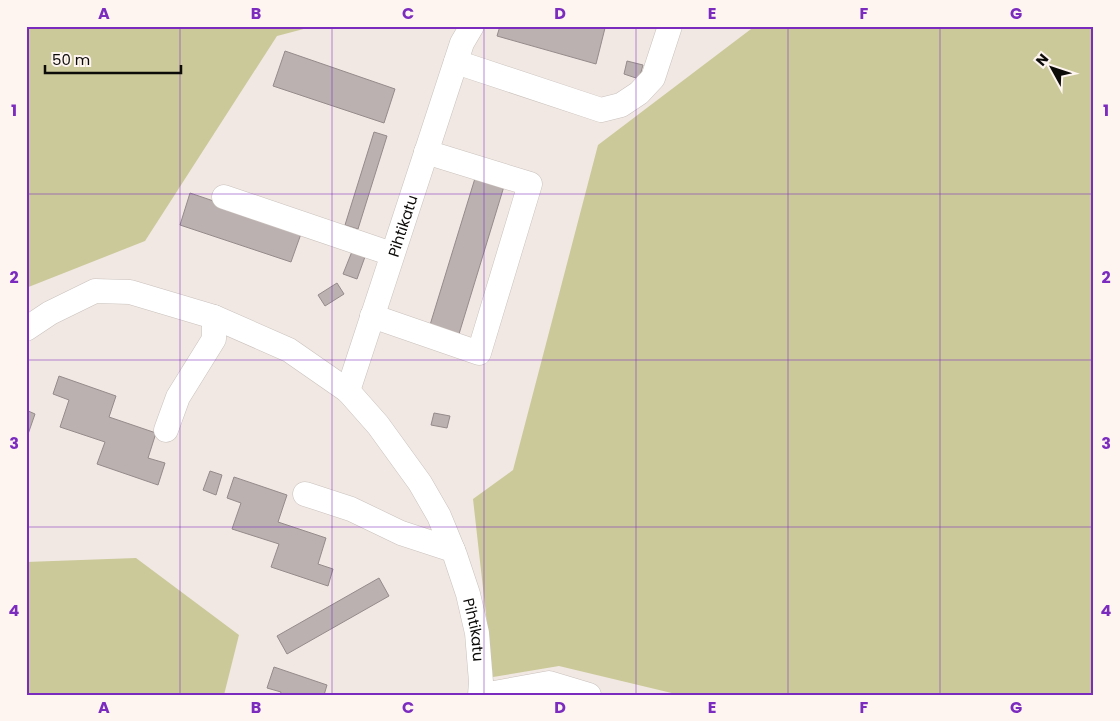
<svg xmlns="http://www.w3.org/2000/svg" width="1120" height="721" font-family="Poppins,sans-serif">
<rect width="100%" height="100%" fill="#f1e8e3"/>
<g fill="#cbc999">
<path d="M26 26H315L277 36 145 241 26 288Z"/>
<path d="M755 26H1094V695H680L559 666 493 677 473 499 513 470 598 145Z"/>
<path d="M136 558 239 635 224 695H26V562Z"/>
</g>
<g fill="#bbb1b0" stroke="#958b8b">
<path d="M500 26H600L605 28 596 64 497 36Z"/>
<path d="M285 51 395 89 384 123 273 86Z"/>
<path d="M627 61 643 65 639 79 624 74Z"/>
<path d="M374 132 387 136 358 229 345 225Z"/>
<path d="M476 175 505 183 459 334 430 325Z"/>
<path d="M190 193 302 231 291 262 180 225Z"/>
<path d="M353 249 366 254 357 279 343 274Z"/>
<path d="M337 283 344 294 325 306 318 295Z"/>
<path d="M59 376 116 396 109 417 156 433 148 458 165 463 158 485 97 464 105 442 60 427 69 400 53 394Z"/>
<path d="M26 410 35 414 26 440Z"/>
<path d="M434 413 450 416 447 428 431 425Z"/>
<path d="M210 471 222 475 216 495 203 490Z"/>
<path d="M234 477 287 495 278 522 326 538 318 564 333 569 328 586 271 567 279 544 232 529 241 503 227 498Z"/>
<path d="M379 578 389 596 287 654 277 636Z"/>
<path d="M274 667 327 685 324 695H280L281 692 267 688Z"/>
</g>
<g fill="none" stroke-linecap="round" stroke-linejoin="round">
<g stroke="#c9c1bc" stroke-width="25">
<g id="minor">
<path d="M456 62 601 110 621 105 639 93 653 78 670 26"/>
<path d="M224 197 392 254"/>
<path d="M372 316 479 353 530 184 426 152"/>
<path id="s1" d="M26 329 50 313 95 291 130 292 214 317 289 350 348 391 378 425 420 483 439 516 455 555 468 594 477 633 481 682 480 695"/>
<path id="s2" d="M348 391 462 43 472 26"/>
<path d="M166 430 178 397 214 339V317"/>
<path d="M305 494 351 509 401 533 453 550"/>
<path d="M483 695 549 683 589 695"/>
</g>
</g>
<use href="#minor" stroke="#fff" stroke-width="24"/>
</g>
<path fill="none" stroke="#7b2cbf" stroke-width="1" stroke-opacity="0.55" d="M180 26V695M332 26V695M484 26V695M636 26V695M788 26V695M940 26V695M26 194H1094M26 360H1094M26 527H1094"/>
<g text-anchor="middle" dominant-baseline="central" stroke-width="4" stroke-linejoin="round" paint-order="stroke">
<g font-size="15" fill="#0d0b09" stroke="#fef5f0">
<text stroke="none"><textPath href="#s2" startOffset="174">Pihtikatu</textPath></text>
<text stroke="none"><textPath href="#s1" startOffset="630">Pihtikatu</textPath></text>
</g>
</g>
<rect width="1120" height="721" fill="none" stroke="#fef5f0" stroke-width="55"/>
<g transform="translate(1052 68) rotate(310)" stroke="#fef5f0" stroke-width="4" paint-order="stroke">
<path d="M0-4L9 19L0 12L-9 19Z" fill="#0d0b09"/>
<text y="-8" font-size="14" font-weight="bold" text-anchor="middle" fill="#0d0b09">N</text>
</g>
<path d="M45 65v8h136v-8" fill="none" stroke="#0d0b09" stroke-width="2.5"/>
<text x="52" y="65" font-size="15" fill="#0d0b09" stroke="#fef5f0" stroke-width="4" paint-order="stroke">50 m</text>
<rect x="28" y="28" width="1064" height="666" fill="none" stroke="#7b2cbf" stroke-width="2"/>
<g font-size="16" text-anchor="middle" font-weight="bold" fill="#7b2cbf">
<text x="104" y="19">A</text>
<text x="256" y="19">B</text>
<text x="408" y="19">C</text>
<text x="560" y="19">D</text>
<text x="712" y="19">E</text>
<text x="864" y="19">F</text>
<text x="1016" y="19">G</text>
<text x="14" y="116">1</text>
<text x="1106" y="116">1</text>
<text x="14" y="283">2</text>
<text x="1106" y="283">2</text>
<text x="14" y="449">3</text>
<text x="1106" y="449">3</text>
<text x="14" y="616">4</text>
<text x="1106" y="616">4</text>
<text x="104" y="713">A</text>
<text x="256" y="713">B</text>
<text x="408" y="713">C</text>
<text x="560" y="713">D</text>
<text x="712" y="713">E</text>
<text x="864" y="713">F</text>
<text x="1016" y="713">G</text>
</g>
</svg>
